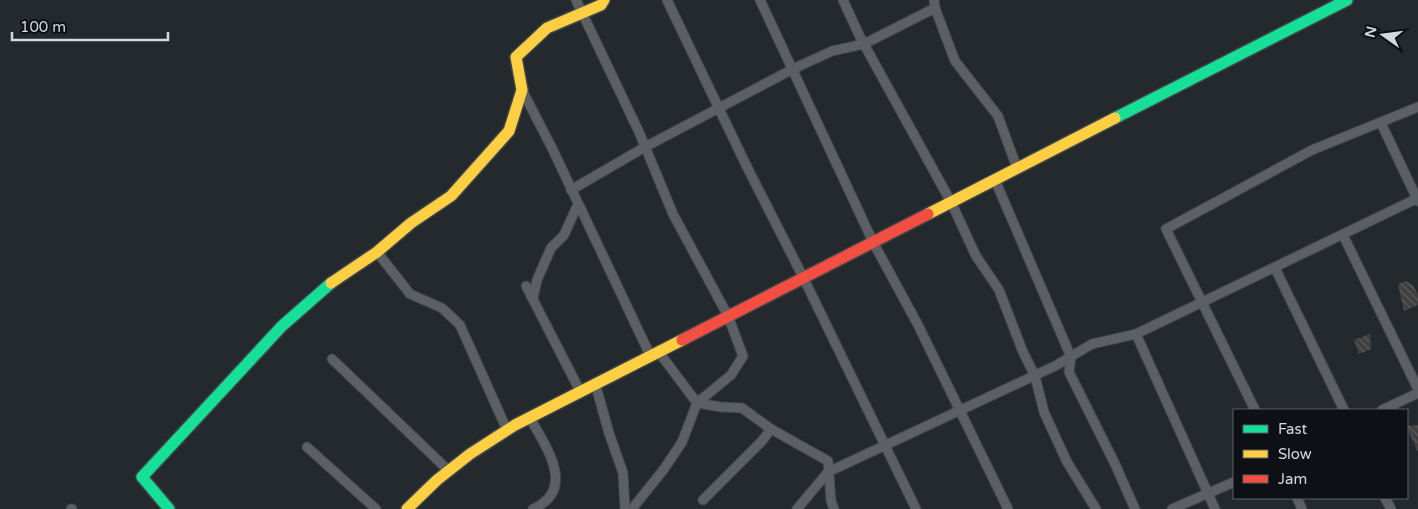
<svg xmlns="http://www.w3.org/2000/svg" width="1418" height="509" font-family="'Varela Round',sans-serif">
<defs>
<pattern id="building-back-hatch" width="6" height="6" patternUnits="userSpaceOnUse" patternTransform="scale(1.25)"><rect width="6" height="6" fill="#404040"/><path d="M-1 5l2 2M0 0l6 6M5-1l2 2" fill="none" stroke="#5b5b5b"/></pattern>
</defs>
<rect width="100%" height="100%" fill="#24292e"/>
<g fill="url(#building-back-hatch)">
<path d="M1406 281 1413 285 1418 295V305L1404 311 1398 284Z"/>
<path d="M1370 334 1371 349 1359 354 1354 340Z"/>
<path d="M1418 425V452L1407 428V426Z"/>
</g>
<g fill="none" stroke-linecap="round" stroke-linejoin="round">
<g stroke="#41464a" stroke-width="11">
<g id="street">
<path d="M576 0 639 132 673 214 728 316 743 356 731 375 697 403 682 442 664 469 632 509"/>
<path d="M667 0 747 167 803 277 916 509"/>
<path d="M760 0 873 242 918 325 1008 509"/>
<path d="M843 0 860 37 951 202 976 256 999 290 1023 352 1035 376 1044 412 1067 462 1096 509"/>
<path d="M934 0 935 8 955 61 998 116 1017 168"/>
<path d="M522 90 552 148 650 355"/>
<path d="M1381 123 1418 201"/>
<path d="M995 180 1071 357 1069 372 1115 464 1135 509"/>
<path d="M571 190 645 147 793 69 832 51 864 44 935 8"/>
<path d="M1343 235 1418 389"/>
<path d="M377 252 410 294 442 308 460 325 507 430"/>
<path d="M1275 268 1344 410"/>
<path d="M526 286 580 391"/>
<path d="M533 298 537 280 551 248 564 235 578 204"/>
<path d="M1136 334 1215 509"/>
<path d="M658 351 697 403 721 407 742 408 771 429 828 461 831 501 834 509"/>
<path d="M332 359 449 471"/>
<path d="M595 383 609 433 623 473 625 509"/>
<path d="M1255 410 1166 229 1312 150 1418 107"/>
<path d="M1382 410 1418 393"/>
<path d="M530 418C546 447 577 489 533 509"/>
<path d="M307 447 376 509"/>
<path d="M1297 498 1302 509"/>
<path d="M1385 498 1391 509"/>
<path d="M703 500 762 441 771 429"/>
<path d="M71 509H72"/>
<path d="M797 509 828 472 1055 366 1092 344 1136 334 1418 198"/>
<path d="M1172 509 1234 482"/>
</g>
</g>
<g stroke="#41464a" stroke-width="14">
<g id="fast">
<path d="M1115 118 1347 0"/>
<path d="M169 509 142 477 282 326 331 283"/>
</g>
</g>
<g stroke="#41464a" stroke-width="14">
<g id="slow">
<path d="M928 214 1115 118"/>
<path d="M331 283 377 252 411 223 451 196 509 131 522 90 516 57 547 28 601 5 604 0"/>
<path d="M407 509 437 480 470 454 515 425 682 340"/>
</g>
</g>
<g stroke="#41464a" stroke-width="14">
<path id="jam" d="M682 340 928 214"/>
</g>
<use href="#street" stroke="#5c6064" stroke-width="9"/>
<use href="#fast" stroke="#16e098" stroke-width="11"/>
<use href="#slow" stroke="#ffcf43" stroke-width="11"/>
<use href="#jam" stroke="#f24e42" stroke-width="11"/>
</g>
<rect x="1233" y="409" width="175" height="90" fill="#0d1014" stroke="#5d6065"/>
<rect x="1243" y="425" width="25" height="8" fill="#16e098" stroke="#5d6065"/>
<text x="1278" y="434" font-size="15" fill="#d4d9df">Fast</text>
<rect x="1243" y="450" width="25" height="8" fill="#ffcf43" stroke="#5d6065"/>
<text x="1278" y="459" font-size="15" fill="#d4d9df">Slow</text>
<rect x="1243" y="475" width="25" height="8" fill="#f24e42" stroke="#5d6065"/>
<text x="1278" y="484" font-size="15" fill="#d4d9df">Jam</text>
<g transform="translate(1383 35) rotate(284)" stroke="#0d1014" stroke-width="4" paint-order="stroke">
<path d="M0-4L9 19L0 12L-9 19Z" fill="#d4d9df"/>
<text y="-8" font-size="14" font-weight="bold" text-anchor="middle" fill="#d4d9df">N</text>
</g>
<path d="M12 32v8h156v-8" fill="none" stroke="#d4d9df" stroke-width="2.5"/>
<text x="20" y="32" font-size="15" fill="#d4d9df" stroke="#0d1014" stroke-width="4" paint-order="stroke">100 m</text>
</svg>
